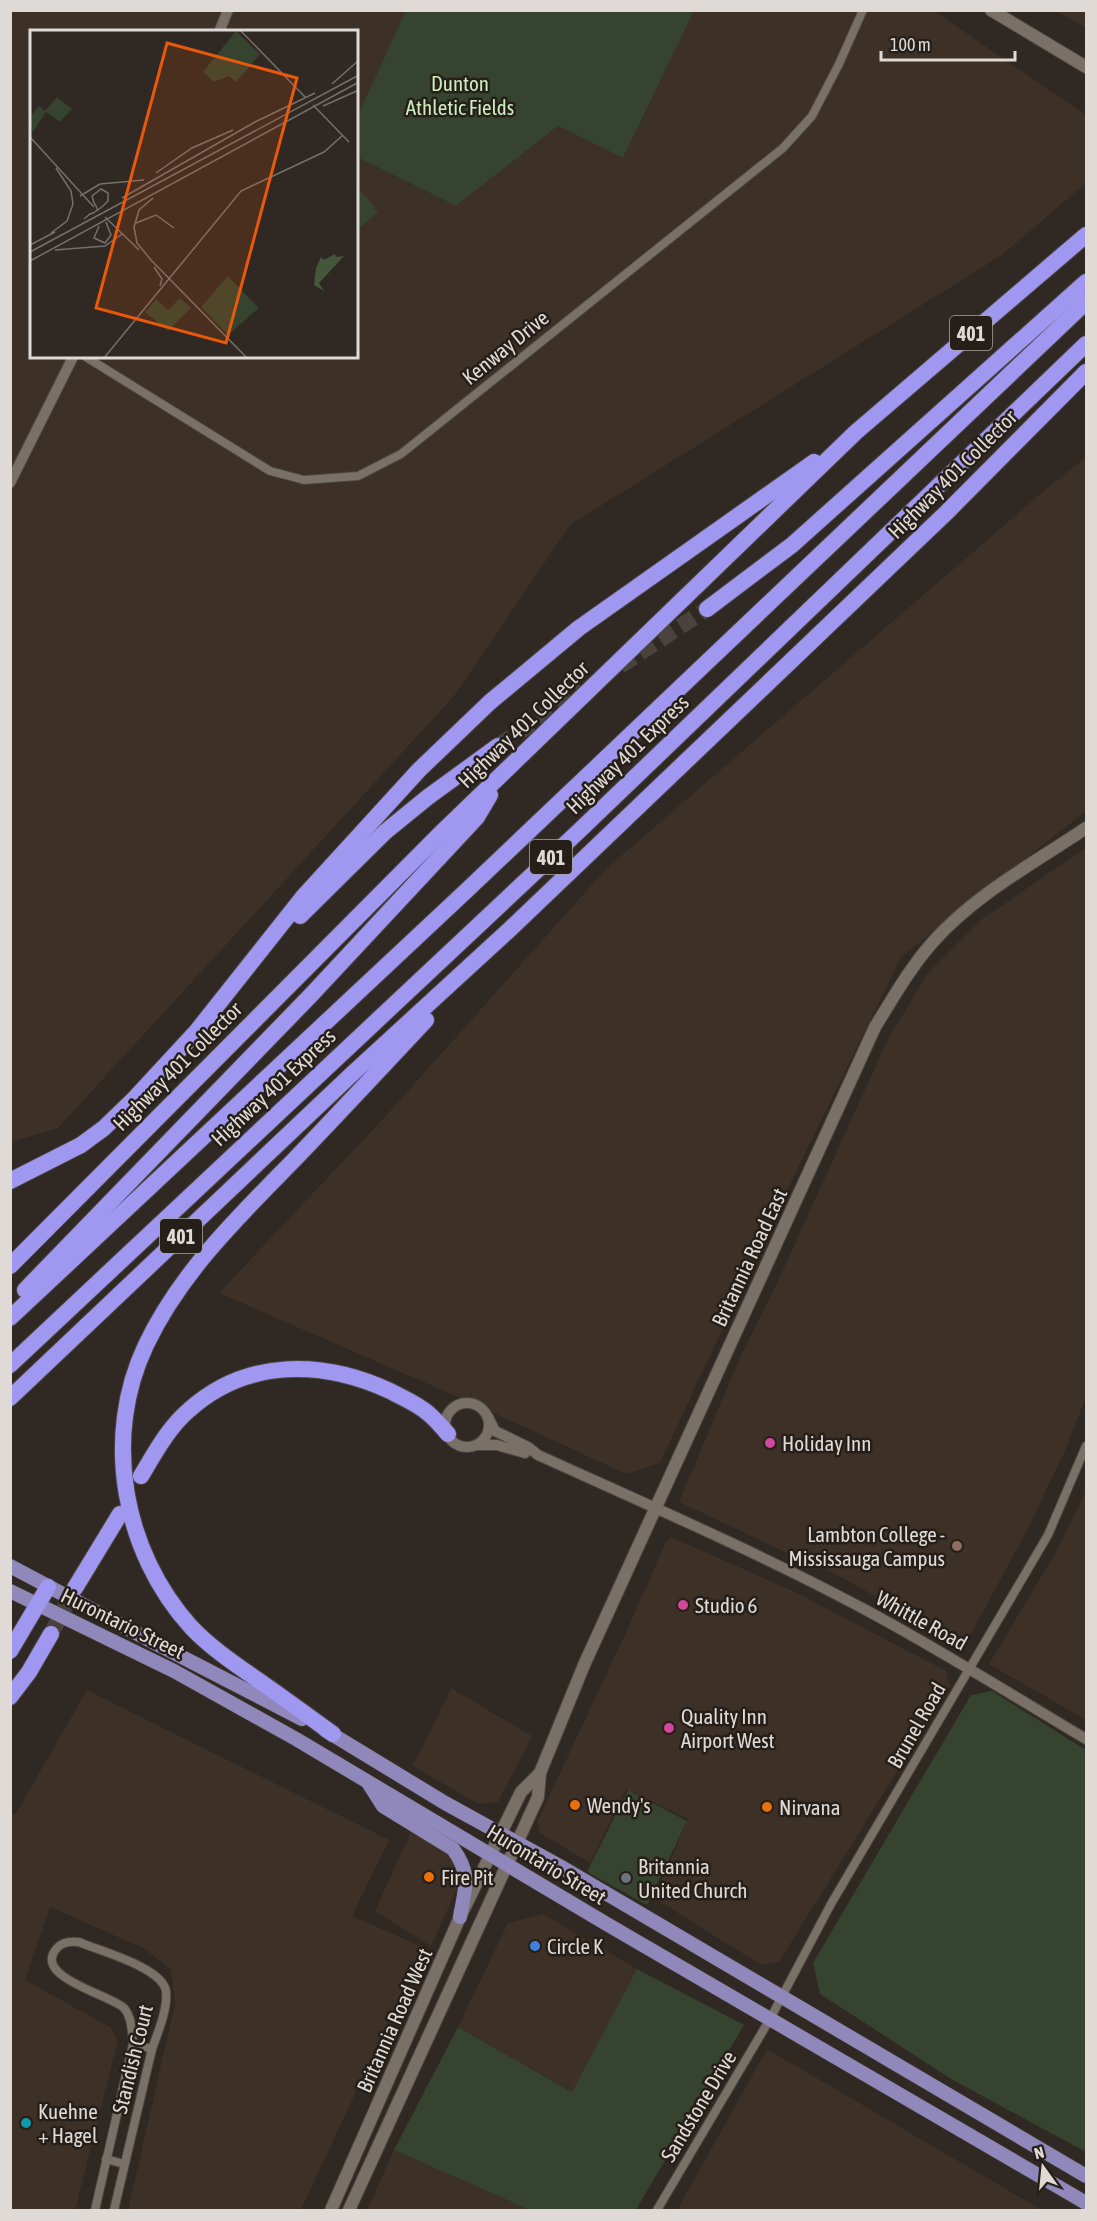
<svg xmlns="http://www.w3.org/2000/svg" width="1097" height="2221" font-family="'Asap Condensed',sans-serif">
<rect width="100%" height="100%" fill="#302822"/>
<g fill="#3d3026">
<path d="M11 11H406L357 117V32H32V357H357V157L456 206 558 126 623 158 694 11H934L1086 115V183L1002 255 570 525 454 696 58 1128 11 1142Z"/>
<path d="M1056 11H1086V28Z"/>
<path d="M1086 457V811L901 957 795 1174 660 1463 626 1474 483 1408 219 1293 382 1120 606 869 1039 495Z"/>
<path d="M1086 848V1397L1065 1451 1026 1532 968 1640 960 1643 826 1569 787 1553 679 1502 737 1364 777 1283 887 1041 927 974 982 919Z"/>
<path d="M1086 1490V1720L989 1664 1056 1552Z"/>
<path d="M671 1537 797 1593 946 1671 950 1686 779 1962 761 1965 654 1898 688 1819 626 1789 590 1863 540 1833 537 1822 629 1626 666 1541Z"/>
<path d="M451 1688 532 1736 498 1802 478 1804 413 1766Z"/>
<path d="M87 1690 389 1840 352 1916 423 1947 301 2210H128L175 2004 171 1969 143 1948 50 1907 25 1980 110 2027 118 2041 75 2210H11V1814L15 1815Z"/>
<path d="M413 1827 454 1853 461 1880 431 1946 375 1911Z"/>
<path d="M543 1914 637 1969 573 2092 458 2027 508 1923Z"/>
<path d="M767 2049 1042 2210H677Z"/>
<path d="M394 2150 530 2210H367Z"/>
</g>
<g fill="#35432f">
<path d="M406 10H694V11L623 158 558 126 456 206 357 157V117Z"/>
<path d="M357 186 378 212 358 229 357 228Z"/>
<path d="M992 1691 1086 1750V2152L951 2079 820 1994 813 1963 971 1695Z"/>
<path d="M628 1790 687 1821 647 1905 587 1872Z"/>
<path d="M637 1969 744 2025 636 2210H530L394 2150 458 2027 572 2092Z"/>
</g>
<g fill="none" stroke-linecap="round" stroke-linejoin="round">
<g stroke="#4a433d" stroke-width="16" stroke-dasharray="16 8" stroke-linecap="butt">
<path d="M620 666 707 609"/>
<path d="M498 746 583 690"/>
<path d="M51 1634 75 1588"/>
</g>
<g stroke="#4c4540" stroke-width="10">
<g id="minor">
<path d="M86 357 270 471 304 480 358 476 401 454 783 148 812 116 839 64 863 10"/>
<path d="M133 2044 152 2049"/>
<path d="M106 2159 124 2164"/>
<path d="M95 2210 133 2044C132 2033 132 2017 124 2008 111 1995 31 1977 57 1948 63 1941 71 1941 79 1942 99 1951 162 1967 166 1991 168 2009 158 2032 152 2049L114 2210"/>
<path d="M657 2210 770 2019 831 1904 1048 1535 1086 1446"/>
</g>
</g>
<g stroke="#4c4540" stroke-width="12">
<g id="tertiary">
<path d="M219 32 228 10"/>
<path d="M10 483 73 357"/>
<circle cx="467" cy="1425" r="22"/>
<path d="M488 1417 495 1431 528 1447 538 1455C646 1504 757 1552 862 1608 939 1649 1012 1695 1086 1739"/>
<path d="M477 1445H497L525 1453"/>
</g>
</g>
<g stroke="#4c4540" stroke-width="14">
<g id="secondary">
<path d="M991 10 1086 67"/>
<path d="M331 2210 460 1917 521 1792 540 1773"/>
<path d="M349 2210 538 1797 540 1773 584 1665 875 1027C893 998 910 968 932 943 974 895 1034 863 1086 828"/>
</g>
</g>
<g stroke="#4c4540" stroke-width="15">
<g id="primary">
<path d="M10 1566 153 1642 302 1719"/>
<path d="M10 1591 174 1671 296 1739 605 1923 1086 2203"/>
<path d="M325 1730 445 1803 563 1868 1086 2176"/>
<path d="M369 1784 383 1806 453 1849C472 1875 465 1888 460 1917"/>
</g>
</g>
<g stroke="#4c4540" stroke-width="18">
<g id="motorway">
<path d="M707 609 792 545 1086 282"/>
<path d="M300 916 385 832 428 797 498 746"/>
<path d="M10 1181 81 1145 104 1128 134 1099 196 1032 303 897 419 770 490 702 579 628 814 462"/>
<path d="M10 1266 441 833 856 432 1086 235"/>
<path d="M25 1290 312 994 477 817 490 795"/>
<path d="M10 1318 466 891 1086 302"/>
<path d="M10 1365 580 830 1086 344"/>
<path d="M10 1398 352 1074 508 931 946 513 1086 372"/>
<path d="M141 1476C155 1453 168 1428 189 1410 247 1358 323 1360 390 1391 403 1398 418 1404 429 1414 436 1420 442 1427 448 1434"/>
<path d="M75 1588 120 1514"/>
<path d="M10 1651 48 1587"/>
<path d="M10 1697 29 1672 51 1634"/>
<path d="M333 1734C307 1715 281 1696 255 1678 232 1662 210 1647 191 1627 123 1552 102 1437 146 1345 180 1273 239 1216 294 1160 338 1114 382 1067 426 1020"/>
</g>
</g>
<use href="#minor" stroke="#797068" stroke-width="8"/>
<use href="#tertiary" stroke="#797068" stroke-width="10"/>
<use href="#secondary" stroke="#797068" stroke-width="12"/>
<use href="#primary" stroke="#9087ba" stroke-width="14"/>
<use href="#motorway" stroke="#a097f0" stroke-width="16"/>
</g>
<g fill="#d1479c" stroke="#261e19" stroke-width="2">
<circle cx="770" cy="1443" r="6"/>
<circle cx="683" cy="1605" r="6"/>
<circle cx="669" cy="1728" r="6"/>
</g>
<circle fill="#8d6e63" stroke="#261e19" stroke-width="2" cx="957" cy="1546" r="6"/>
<g fill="#e8710a" stroke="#261e19" stroke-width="2">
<circle cx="575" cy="1805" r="6"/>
<circle cx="767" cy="1807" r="6"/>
<circle cx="429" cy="1877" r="6"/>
</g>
<circle fill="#6b7280" stroke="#261e19" stroke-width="2" cx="626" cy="1878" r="6"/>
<circle fill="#3f7fe0" stroke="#261e19" stroke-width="2" cx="535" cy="1946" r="6"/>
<circle fill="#0f9aa8" stroke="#261e19" stroke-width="2" cx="26" cy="2123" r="6"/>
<g text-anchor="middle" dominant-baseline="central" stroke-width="5" stroke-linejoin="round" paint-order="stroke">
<g fill="#261e19" stroke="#a8a29d" stroke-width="1.5">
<rect x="950" y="316" width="42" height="34" rx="4.5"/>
<rect x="530" y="840" width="42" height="34" rx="4.5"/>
<rect x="160" y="1219" width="42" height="34" rx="4.5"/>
</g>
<g font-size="20" font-weight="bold" fill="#e0dad6">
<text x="971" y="333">401</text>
<text x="551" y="857">401</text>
<text x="181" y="1236">401</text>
</g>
<g font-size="21" fill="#cbefba" stroke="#261e19">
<text x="460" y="83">Dunton<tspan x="460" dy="24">Athletic Fields</tspan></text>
</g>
<g font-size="21" fill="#e0dad6" stroke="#261e19">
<text transform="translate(505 347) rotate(-39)">Kenway Drive</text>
<text transform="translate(952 474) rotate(-45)">Highway 401 Collector</text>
<text transform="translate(523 724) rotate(-44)">Highway 401 Collector</text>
<text transform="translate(627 754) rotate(-44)">Highway 401 Express</text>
<text transform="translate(177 1066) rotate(-45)">Highway 401 Collector</text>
<text transform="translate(273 1087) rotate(-43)">Highway 401 Express</text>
<text transform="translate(749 1257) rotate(-65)">Britannia Road East</text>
<text transform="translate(922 1620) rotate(29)">Whittle Road</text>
<text transform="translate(123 1623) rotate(26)">Hurontario Street</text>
<text transform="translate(916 1725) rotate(-60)">Brunel Road</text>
<text transform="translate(547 1864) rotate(31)">Hurontario Street</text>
<text transform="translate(394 2020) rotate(-66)">Britannia Road West</text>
<text transform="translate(132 2059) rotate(-76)">Standish Court</text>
<text transform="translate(698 2106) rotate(-59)">Sandstone Drive</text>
</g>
<g font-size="21" fill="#e0dad6" stroke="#261e19" text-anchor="start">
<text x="782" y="1443">Holiday Inn</text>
<text x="945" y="1534" text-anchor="end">Lambton College -<tspan x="945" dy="24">Mississauga Campus</tspan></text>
<text x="695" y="1605">Studio 6</text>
<text x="681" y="1716">Quality Inn<tspan x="681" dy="24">Airport West</tspan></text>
<text x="587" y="1805">Wendy's</text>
<text x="779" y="1807">Nirvana</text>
<text x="638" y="1866">Britannia<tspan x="638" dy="24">United Church</tspan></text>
<text x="441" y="1877">Fire Pit</text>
<text x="547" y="1946">Circle K</text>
<text x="38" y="2111">Kuehne<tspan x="38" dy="24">+ Hagel</tspan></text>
</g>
</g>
<g transform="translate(30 30)">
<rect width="328" height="328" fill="#302822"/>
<path d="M206 1 230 24 206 52 199 46 184 52 173 42ZM27 67 42 79 30 92 16 82 2 103 0 87 9 76 15 81ZM198 246 229 278 198 305 171 277ZM150 268 161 278 138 301 115 282 126 269 138 280Z" fill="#35432f"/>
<path d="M305 224 306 227 314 226 289 253 294 261 284 255 286 238 291 227 294 230Z" fill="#44573b"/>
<path fill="none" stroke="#766f6a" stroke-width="1.5" d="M210 0 276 68M302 54 329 30M283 75 319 112M293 76 329 60M0 107 64 177M126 143 162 118 203 100M50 166 70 154 114 150M92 168 225 92 285 63M75 187 109 220M54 189 60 184 63 183 69 179 73 176 78 171V163L71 159 62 166 64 173 66 176 68 181M106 193 126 185 144 198M69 196 64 208 75 213 81 205 76 192M21 203 37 191 43 174 41 161 26 138M0 215 25 202M25 220 75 216 92 204M0 222 329 45M119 228 217 328M121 230 107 213 104 197 109 180 123 168M0 231 329 52M124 237 132 249 130 256M74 328 211 161 294 122 313 105"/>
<path fill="#e8590c" fill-opacity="0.15" stroke="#e8590c" stroke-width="3" d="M137 13 267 48 196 313 66 278Z"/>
<rect width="328" height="328" fill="none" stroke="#e0dad6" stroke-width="3"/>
</g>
<rect width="1097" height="2221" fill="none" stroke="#e0dad6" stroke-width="24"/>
<g transform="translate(1043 2167) rotate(345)" stroke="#261e19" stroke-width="4.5" paint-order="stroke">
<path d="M0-4.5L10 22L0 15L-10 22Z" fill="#e0dad6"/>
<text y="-9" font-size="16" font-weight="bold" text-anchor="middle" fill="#e0dad6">N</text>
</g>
<path d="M881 51v9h134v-9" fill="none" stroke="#e0dad6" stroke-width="3"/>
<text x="890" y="51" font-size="18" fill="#e0dad6" stroke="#261e19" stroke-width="4.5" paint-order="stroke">100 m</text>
</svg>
